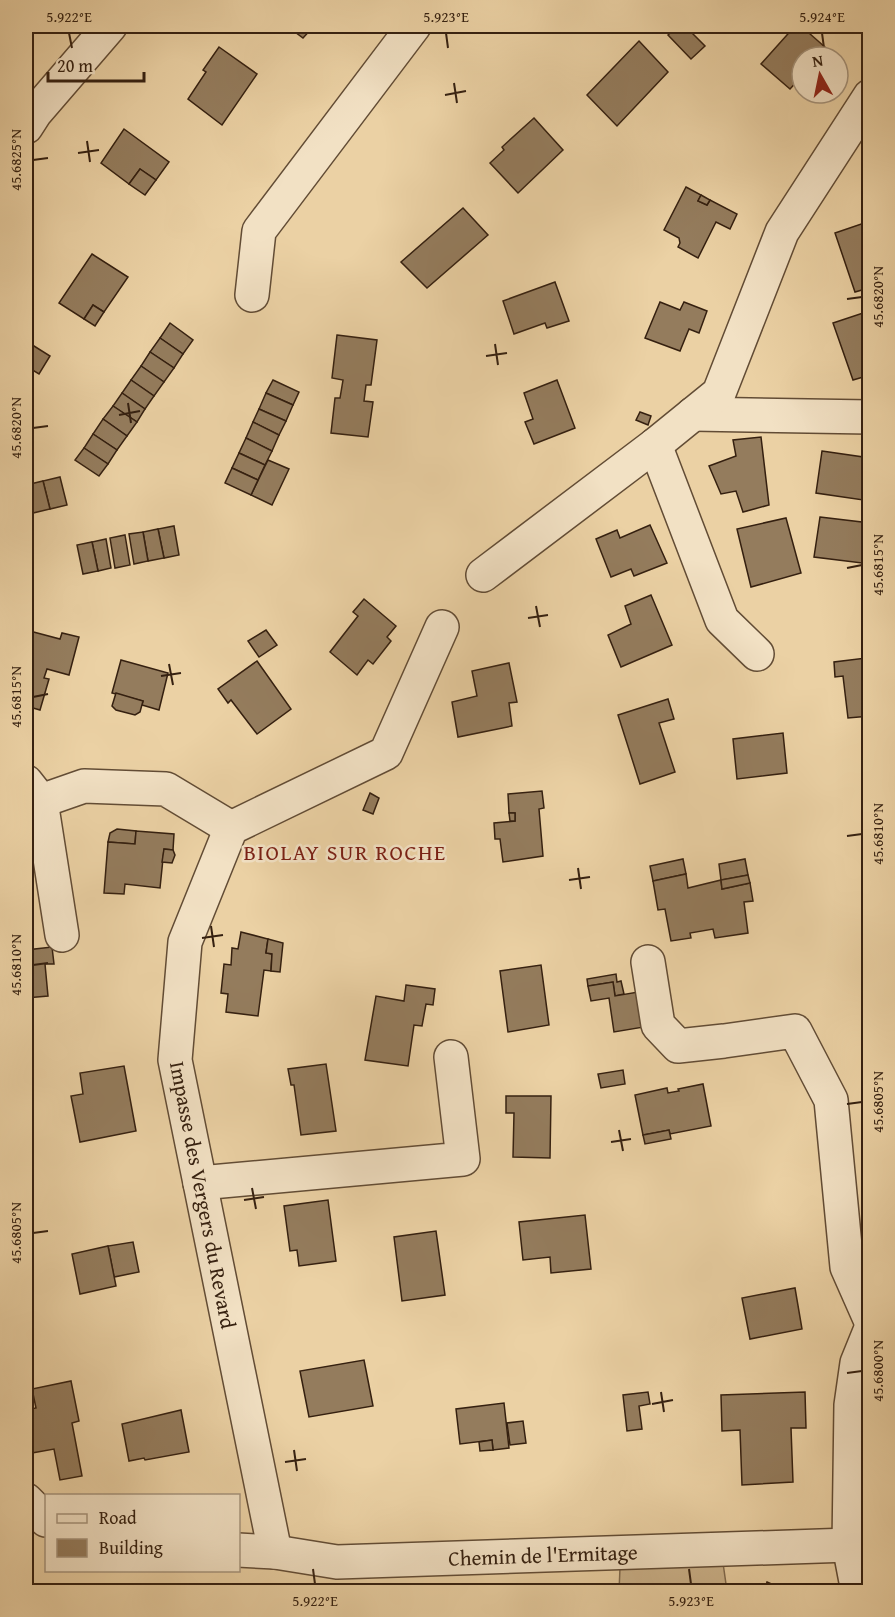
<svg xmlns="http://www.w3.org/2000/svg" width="895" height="1617" font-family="'Gentium Book Plus',serif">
<rect width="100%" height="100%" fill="#ebd1a4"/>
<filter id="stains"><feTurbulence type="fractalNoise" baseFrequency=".00333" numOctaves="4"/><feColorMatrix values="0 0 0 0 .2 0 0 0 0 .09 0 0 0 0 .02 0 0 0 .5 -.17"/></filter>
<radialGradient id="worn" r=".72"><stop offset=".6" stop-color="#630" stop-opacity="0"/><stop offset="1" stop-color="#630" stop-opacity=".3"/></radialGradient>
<path fill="#ccb38b" stroke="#806a4e" stroke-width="1.5" d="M723 1563 727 1591 619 1592 620 1568Z"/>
<g fill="#947c5d" stroke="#352010" stroke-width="1.5">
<path d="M287 26H314L303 38Z"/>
<path d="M678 26H685L705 46 691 59 668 35Z"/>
<path d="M795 26H801L826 48 818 57H802V76L790 89 761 64Z"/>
<path d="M639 41 668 72 617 126 587 95Z"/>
<path d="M219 47 257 74 222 125 188 99 206 72 203 70Z"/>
<path d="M534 118 563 150 518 193 490 163 504 150 502 147Z"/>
<path d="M124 129 169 162 156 180 140 169 129 184 101 163Z"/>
<path d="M140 169 156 180 145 195 129 184Z"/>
<path d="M686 187 701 195 698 201 707 205 710 200 737 214 730 229 716 222 698 258 678 247 680 243 679 238 664 230Z"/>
<path d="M701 195 710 200 707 205 698 201Z"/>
<path d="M463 208 488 235 427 288 401 262Z"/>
<path d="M870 221V311H869L862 290 855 292 835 233Z"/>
<path d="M92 254 128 277 104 312 93 305 84 319 59 303Z"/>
<path d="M555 282 569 321 547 328 545 323 514 334 503 301Z"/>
<path d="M660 302 680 310 684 302 707 311 699 333 689 329 680 351 645 338Z"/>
<path d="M93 305 104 312 95 326 84 319Z"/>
<path d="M869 311 870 375 853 380 833 323Z"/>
<path d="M170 323 193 340 183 354 160 338Z"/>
<path d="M337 335 377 340 371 385H366L364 401 373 402 368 437 331 433 335 398H340L343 380 332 378Z"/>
<path d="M160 338 183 354 174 368 150 352Z"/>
<path d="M26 341 50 356 39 374 31 369 26 378Z"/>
<path d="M150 352 174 368 164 382 141 366Z"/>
<path d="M141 366 164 382 154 396 131 380Z"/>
<path d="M131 380 154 396 145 409 122 393Z"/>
<path d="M273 380 299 392 293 405 266 393Z"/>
<path d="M557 380 575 428 534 444 525 422 533 419 524 393Z"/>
<path d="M122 393 145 409 137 422 113 406Z"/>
<path d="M266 393 293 405 286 421 259 409Z"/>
<path d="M113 406 137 422 127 436 103 419Z"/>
<path d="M259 409 286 421 279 435 253 422Z"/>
<path d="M640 412 651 416 648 425 636 420Z"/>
<path d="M103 419 127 436 117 450 93 434Z"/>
<path d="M253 422 279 435 272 451 246 438Z"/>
<path d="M93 434 117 450 108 464 84 448Z"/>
<path d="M761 437 769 505 743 512 736 491 721 494 709 466 736 456 733 440Z"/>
<path d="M246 438 272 451 265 465 239 453Z"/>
<path d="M84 448 108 464 99 476 75 460Z"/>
<path d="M822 451 870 458V501L816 493Z"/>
<path d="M239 453 265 465 258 480 232 468Z"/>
<path d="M268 460 289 469 272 505 251 495Z"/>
<path d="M232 468 258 480 251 495 225 483Z"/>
<path d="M60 477 67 505 50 509 43 481Z"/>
<path d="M43 481 50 509 33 513 26 485Z"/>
<path d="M26 485 33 513 26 515Z"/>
<path d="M820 517 870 523V564L814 557Z"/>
<path d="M786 518 801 573 751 587 737 529Z"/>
<path d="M650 525 667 563 634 576 631 569 611 577 596 539 617 530 620 538Z"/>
<path d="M174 526 179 555 164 558 158 529Z"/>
<path d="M158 529 164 558 148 561 143 532Z"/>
<path d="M143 532 148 561 134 564 129 534Z"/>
<path d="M125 535 130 565 115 568 110 538Z"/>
<path d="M106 539 111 568 98 571 92 542Z"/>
<path d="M92 542 98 571 83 574 77 545Z"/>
<path d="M651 595 672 645 621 667 608 635 631 624 625 606Z"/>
<path d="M364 599 396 626 387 637 391 641 373 664 368 660 357 675 330 652 358 616 353 612Z"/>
<path d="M26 630 60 639 62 633 79 637 69 675 47 669 44 678 49 679 40 710 26 706Z"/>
<path d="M266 630 277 645 259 657 248 641Z"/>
<path d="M866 658 868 672H870V716L848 718 843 676 835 677 834 662Z"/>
<path d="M121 660 168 673 159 710 142 705 143 701 112 693Z"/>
<path d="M257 661 291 709 257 734 231 700 228 703 218 689Z"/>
<path d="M509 663 517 702 509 703 512 726 458 737 452 702 477 696 472 671Z"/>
<path d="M116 693 143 701 140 712 135 715 116 710 112 706Z"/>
<path d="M668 699 674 719 659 723 675 772 640 784 618 715Z"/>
<path d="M783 733 787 773 737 779 733 739Z"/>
<path d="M542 791 544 808 539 809 543 856 503 862 500 839H495L494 823 515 821V813H509L508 794Z"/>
<path d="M370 793 379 798 373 814 363 810Z"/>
<path d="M509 813H515V821H510Z"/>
<path d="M117 829 136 831 135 844 108 842 110 833Z"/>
<path d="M136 831 174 834 173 850 164 849 160 888 125 884 124 894 104 893 108 842 135 844Z"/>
<path d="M164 849 173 850 175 855 172 863 162 862Z"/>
<path d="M683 859 686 874 653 881 650 866Z"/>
<path d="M745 859 748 875 721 880 719 864Z"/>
<path d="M686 874 688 888 721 880 722 889 750 883 753 901 744 902 748 933 715 938 713 929 690 933 691 938 671 941 665 909 658 910 653 881Z"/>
<path d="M748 875 750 883 722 889 721 880Z"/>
<path d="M241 932 268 939 266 953 272 954 271 971 264 970 258 1016 226 1012 228 994 221 993 224 964 231 965 232 948 238 949Z"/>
<path d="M268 939 283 943 280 972 271 971 272 954 266 953Z"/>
<path d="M52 947 54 964H45L48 996 26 998V950Z"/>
<path d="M541 965 549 1025 508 1032 500 971Z"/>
<path d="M616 974 617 982 621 981 624 994 615 996 613 982 588 986 587 979Z"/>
<path d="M613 982 615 996 644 991 650 1026 614 1032 609 998 591 1001 588 986Z"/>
<path d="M406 985 435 989 433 1005 426 1004 422 1026 414 1025 408 1066 365 1060 376 996 404 1001Z"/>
<path d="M326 1064 336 1131 301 1135 294 1085H291L288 1069Z"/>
<path d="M124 1066 136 1131 80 1142 71 1096 83 1094 80 1073Z"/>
<path d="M623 1070 625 1084 601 1088 598 1074Z"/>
<path d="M703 1084 711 1126 670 1134 669 1130 643 1135 635 1095 667 1088 668 1093 679 1091 678 1089Z"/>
<path d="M506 1096H551L550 1158 513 1157 514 1113H506Z"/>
<path d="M669 1130 671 1139 645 1144 643 1135Z"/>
<path d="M328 1200 336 1261 299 1266 297 1250 290 1251 284 1206Z"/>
<path d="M585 1215 591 1269 551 1273 550 1257 523 1260 519 1222Z"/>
<path d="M436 1231 445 1295 402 1301 394 1237Z"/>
<path d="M133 1242 139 1272 114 1277 108 1246Z"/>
<path d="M108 1246 116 1286 80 1294 72 1254Z"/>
<path d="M795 1288 802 1329 750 1339 742 1298Z"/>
<path d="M364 1360 373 1406 309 1417 300 1371Z"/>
<path d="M71 1381 79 1421 72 1423 82 1476 60 1480 54 1449 26 1454V1410L36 1408 32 1389Z"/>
<path d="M648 1392 650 1404 639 1406 642 1429 627 1431 623 1395Z"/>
<path d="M805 1392 806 1428H791L793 1482 742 1485 740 1430 722 1431 721 1395Z"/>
<path d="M504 1403 509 1448 493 1450 492 1440 460 1444 456 1409Z"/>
<path d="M181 1410 189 1452 145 1460 144 1458 129 1461 122 1424Z"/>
<path d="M523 1421 526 1443 510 1445 507 1423Z"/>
<path d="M492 1440 493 1450 480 1451 479 1442Z"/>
<path d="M767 1582 789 1592H764Z"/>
</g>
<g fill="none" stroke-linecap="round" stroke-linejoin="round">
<g stroke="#624c35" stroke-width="36">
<g id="minor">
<path d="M26 127 35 113 110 26"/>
<path d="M252 295 259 231 414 26"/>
<path d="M693 414 870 417"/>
<path d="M655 445 722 620 757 654"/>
<path d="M483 575 655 445 719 393 782 232 870 96"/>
<path d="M26 782 41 801 84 786 166 789 231 828"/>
<path d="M41 801 62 935"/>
<path d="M648 962 658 1025 678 1046 724 1041 795 1031 831 1100 847 1267 870 1319"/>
<path d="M200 1183 463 1159 451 1057"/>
<path d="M26 1500 46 1520"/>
<path d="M238 1550 275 1552 337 1562 849 1545"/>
<path d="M275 1552 175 1060 185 942 231 828 386 753 442 627"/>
<path d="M858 1592 849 1545 851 1405 857 1363 870 1331"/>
</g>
</g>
<use href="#minor" stroke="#f2e1c4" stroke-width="33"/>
</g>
<path fill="none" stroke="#352010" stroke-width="2" d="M69 33 72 48M446 33 448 48M822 33 824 48M454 83 457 103M445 95 466 91M87 141 90 162M78 153 99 150M33 160 48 158M847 299 862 297M495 344 498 365M486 356 507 353M128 403 131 423M119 415 140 411M33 428 48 426M847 568 862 565M536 606 540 627M528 618 548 615M169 664 173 685M161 676 181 673M33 697 48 694M847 836 862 834M578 868 581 889M569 880 590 877M211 926 214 947M202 938 223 935M33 965 48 963M847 1104 862 1102M619 1130 623 1151M611 1142 631 1139M252 1188 256 1209M244 1200 264 1197M33 1233 48 1231M847 1373 862 1371M661 1392 664 1412M652 1404 673 1400M294 1450 297 1471M285 1462 306 1459M313 1569 315 1584M689 1569 691 1584"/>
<g text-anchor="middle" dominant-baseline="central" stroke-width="5" stroke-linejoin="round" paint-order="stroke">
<g font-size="21" fill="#352010" stroke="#f2e1c4">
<text transform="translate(203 1195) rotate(79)">Impasse des Vergers du Revard</text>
<text transform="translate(543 1555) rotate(-2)">Chemin de l'Ermitage</text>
</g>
<g font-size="22" letter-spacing="1.5" fill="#7a1f14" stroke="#f2e1c4">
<text x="345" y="852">BIOLAY SUR ROCHE</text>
</g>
</g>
<rect width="895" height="1617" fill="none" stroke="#ebd1a4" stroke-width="66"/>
<rect x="45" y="1494" width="195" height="78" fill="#f2e1c4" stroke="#a6947c" stroke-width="1.5"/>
<rect x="57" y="1514" width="30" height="9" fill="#f2e1c4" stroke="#a6947c" stroke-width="1.5"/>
<text x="99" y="1524" font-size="18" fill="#352010">Road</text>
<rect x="57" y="1539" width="30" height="18" fill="#947c5d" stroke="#a6947c" stroke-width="1.5"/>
<text x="99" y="1554" font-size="18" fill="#352010">Building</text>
<g transform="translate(820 75) rotate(351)"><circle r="28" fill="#f2e1c4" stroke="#a6947c" stroke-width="1.5"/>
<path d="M0-4.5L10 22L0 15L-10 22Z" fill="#8f2418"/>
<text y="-9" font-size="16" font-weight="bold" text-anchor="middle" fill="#352010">N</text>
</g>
<path d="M48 72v9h96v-9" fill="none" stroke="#352010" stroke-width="3"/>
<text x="57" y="72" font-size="18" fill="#352010" stroke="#f2e1c4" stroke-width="4.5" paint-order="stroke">20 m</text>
<rect x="33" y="33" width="829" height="1551" fill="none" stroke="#352010" stroke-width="2"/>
<g font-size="15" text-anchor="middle" fill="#352010">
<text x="69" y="22">5.922°E</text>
<text x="446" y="22">5.923°E</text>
<text x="822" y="22">5.924°E</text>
<text transform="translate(16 160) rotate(-90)" y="5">45.6825°N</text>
<text transform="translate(878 297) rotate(-90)" y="5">45.6820°N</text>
<text transform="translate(16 428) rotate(-90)" y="5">45.6820°N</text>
<text transform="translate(878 565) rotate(-90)" y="5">45.6815°N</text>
<text transform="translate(16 697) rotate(-90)" y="5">45.6815°N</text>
<text transform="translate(878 834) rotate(-90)" y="5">45.6810°N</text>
<text transform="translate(16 965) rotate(-90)" y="5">45.6810°N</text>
<text transform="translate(878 1102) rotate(-90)" y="5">45.6805°N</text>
<text transform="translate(16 1233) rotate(-90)" y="5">45.6805°N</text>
<text transform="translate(878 1371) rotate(-90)" y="5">45.6800°N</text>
<text x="315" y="1606">5.922°E</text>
<text x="691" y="1606">5.923°E</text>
</g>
<rect width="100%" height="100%" filter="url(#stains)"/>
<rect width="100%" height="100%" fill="url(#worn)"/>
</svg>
